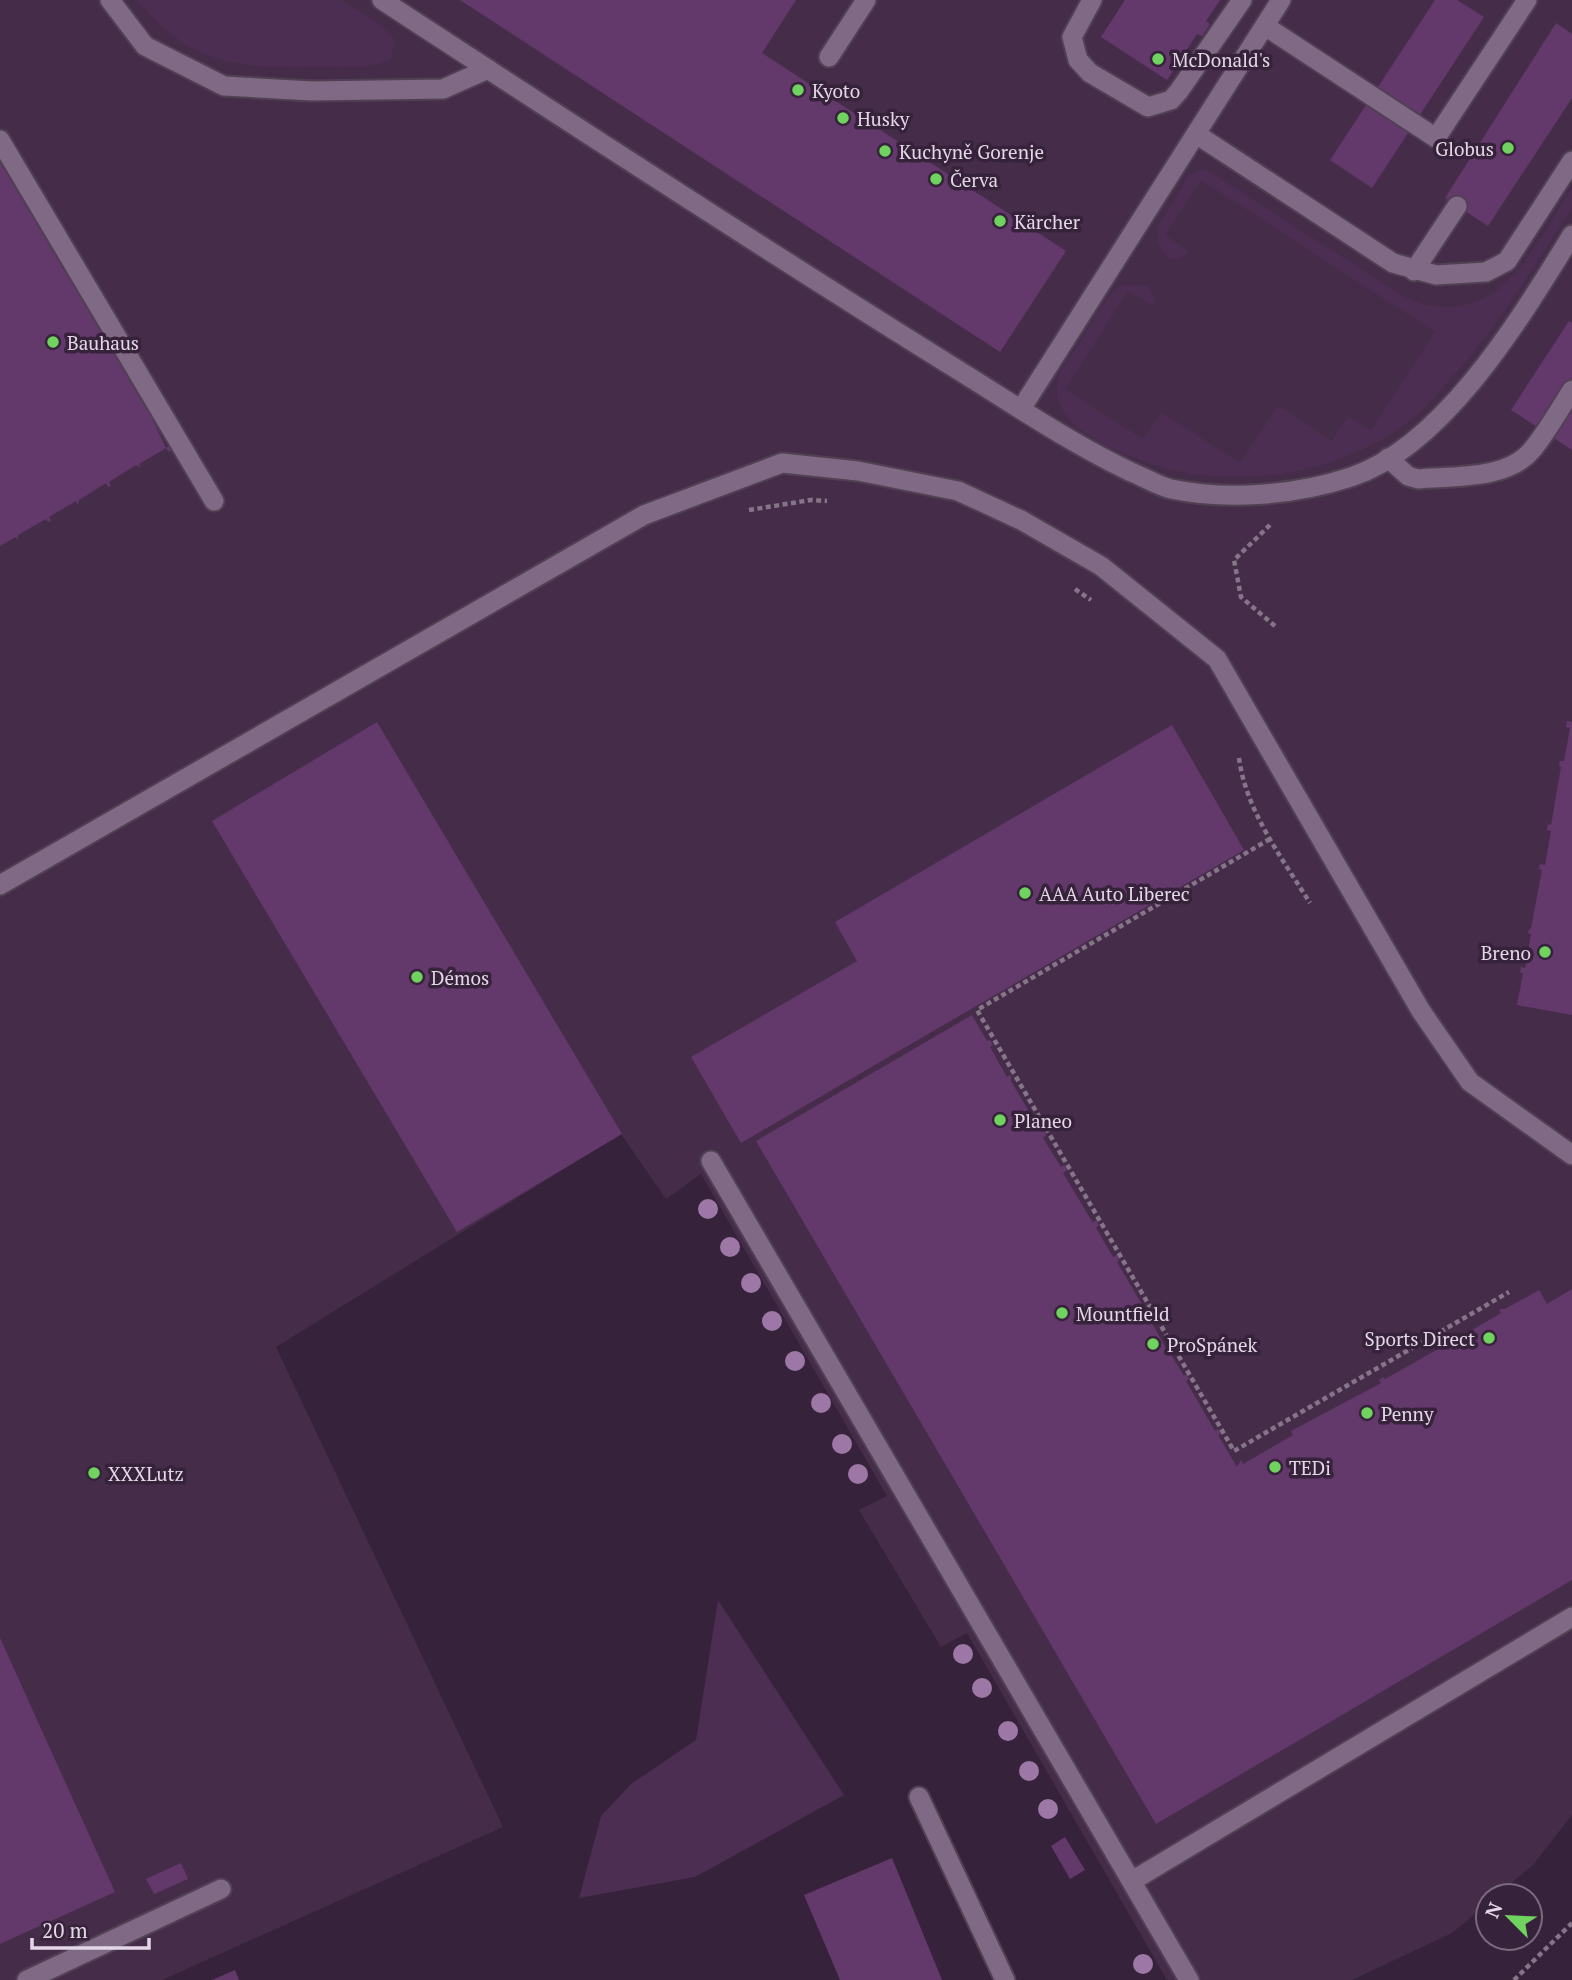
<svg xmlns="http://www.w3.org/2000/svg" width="1572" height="1980" font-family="'PT Serif',serif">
<rect width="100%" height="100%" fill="#36223a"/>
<path fill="#452d4a" d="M0 0H1572V1815L1533 1865 1496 1896H1488V1903L1452 1933 1352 1980H1167L967 1633 941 1647 859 1510 887 1496 701 1174 666 1199 621 1134 276 1347 503 1827 162 1980H0Z"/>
<g fill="#4c2e52">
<path d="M137 0H341L382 26 395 40 390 60C368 69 345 67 321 67 239 68 192 67 137 0Z"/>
<path d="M1205 169 1408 299C1498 334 1532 249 1572 188V208C1532 268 1496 331 1446 384 1437 394 1428 406 1417 415 1381 445 1334 465 1288 473 1257 477 1224 478 1193 474 1153 467 1052 437 1057 386 1058 370 1070 357 1079 344 1091 325 1103 297 1122 285L1147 286 1155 297 1153 306 1128 291 1065 389 1143 439 1161 412 1240 463 1278 406 1332 441 1348 416 1371 431 1435 332 1201 180 1165 235 1189 251 1179 259 1168 258 1158 244V227L1190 174Z"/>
<path d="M718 1600 844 1795 695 1877 579 1898 601 1816 631 1784 696 1740Z"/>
</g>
<g fill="#63386b">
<path d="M460 0H796L762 53 1066 251 1000 352Z"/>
<path d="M1125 0H1220L1206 21 1210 24 1202 36 1197 34 1167 80 1101 37Z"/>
<path d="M1435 0H1457L1484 17 1372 188 1330 160Z"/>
<path d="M1556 23 1572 34V98L1488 226 1445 198Z"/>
<path d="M0 162 151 416 166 448 169 446 171 450 169 452 166 448 139 464 141 468 136 465 109 482 111 486 108 487 106 483 79 500 78 505 76 501 49 517 51 521 48 522 46 519 18 535V540L16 537 0 546Z"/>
<path d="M1569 321 1572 323V450L1511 410Z"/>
<path d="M1567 721 1572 722V1015L1517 1005 1523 973H1520L1521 967 1525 968 1531 934 1527 933 1531 928 1542 870 1539 869 1540 864 1545 865 1551 831 1547 830 1548 824 1551 825 1561 767 1559 766 1560 761H1564L1570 728 1566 727Z"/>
<path d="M377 722 622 1134 457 1232 212 821Z"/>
<path d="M1172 725 1244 850 741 1143 691 1057 857 961 835 922Z"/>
<path d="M972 1015 987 1041 990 1040 993 1045 990 1047 1007 1077 1011 1075V1081L1041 1132 1044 1131 1046 1135 1043 1138 1061 1167 1064 1165 1067 1170 1063 1173 1093 1223 1096 1220 1099 1225 1096 1228 1113 1257 1117 1255 1119 1260 1117 1262 1147 1313 1150 1312 1153 1316 1149 1318 1166 1348 1170 1346 1173 1351 1170 1353 1184 1376 1186 1374 1189 1379 1186 1381 1215 1431 1218 1429 1221 1434 1218 1435 1237 1467 1241 1460 1243 1464 1293 1435 1291 1431 1381 1383 1379 1380 1383 1377 1385 1379 1447 1344 1445 1341 1450 1338 1452 1342 1501 1313 1499 1309H1505L1539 1290 1547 1304 1572 1289V1580L1156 1824 756 1141Z"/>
<path d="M0 1638 115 1892 0 1944Z"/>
<path d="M1065 1837 1085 1870 1070 1879 1051 1846Z"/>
<path d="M892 1858 942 1980H840L804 1895Z"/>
<path d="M181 1863 188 1879 154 1894 146 1879Z"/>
<path d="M235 1970 239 1980H212Z"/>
</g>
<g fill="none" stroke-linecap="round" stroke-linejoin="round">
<g stroke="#514054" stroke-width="23">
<g id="service">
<path d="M110 0 145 46 224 86 312 91 443 89 488 69"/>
<path d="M382 0C570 123 759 246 950 365 1010 402 1068 442 1131 472 1144 477 1158 486 1171 489 1228 501 1296 495 1351 477 1445 446 1523 314 1572 235"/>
<path d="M1092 0 1072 37 1078 60 1090 73 1148 107 1171 100 1179 91 1242 0"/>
<path d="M1265 26 1436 138 1527 0"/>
<path d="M829 57 866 0"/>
<path d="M1196 134 1393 263 1436 275 1486 272 1507 261 1572 161"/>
<path d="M0 140 214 501"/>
<path d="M1414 271 1457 206"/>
<path d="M1021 409 1281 0"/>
<path d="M1388 458 1408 476 1418 479C1454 476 1507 480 1532 450 1547 432 1559 410 1572 390"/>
<path d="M0 885 644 515 782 463 858 471 958 491 1021 520 1101 566 1217 659 1421 1011 1470 1082 1572 1155"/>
<path d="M711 1161 1189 1980"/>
<path d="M919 1797 1005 1980"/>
<path d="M1132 1881 1572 1617"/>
<path d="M27 1980 221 1889"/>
</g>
</g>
<g stroke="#867589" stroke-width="4.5" stroke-dasharray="5 3.5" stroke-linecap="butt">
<path d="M749 510 811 500 827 501"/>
<path d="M1270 525 1234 560 1241 597 1275 626"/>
<path d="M1075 589 1091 600"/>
<path d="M1239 758C1246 811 1282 858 1310 903"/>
<path d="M1270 839 977 1010 1234 1451 1509 1292"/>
<path d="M1514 1980 1572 1923"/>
</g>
<use href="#service" stroke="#7f6984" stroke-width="19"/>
</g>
<g fill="#9d77a5">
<circle cx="708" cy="1209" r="10"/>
<circle cx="730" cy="1247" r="10"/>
<circle cx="751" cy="1283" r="10"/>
<circle cx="772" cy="1321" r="10"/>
<circle cx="795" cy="1361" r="10"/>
<circle cx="821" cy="1403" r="10"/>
<circle cx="842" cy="1444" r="10"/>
<circle cx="858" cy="1474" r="10"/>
<circle cx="963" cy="1654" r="10"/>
<circle cx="982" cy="1688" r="10"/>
<circle cx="1008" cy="1731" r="10"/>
<circle cx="1029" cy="1771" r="10"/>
<circle cx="1048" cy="1809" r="10"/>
<circle cx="1143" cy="1964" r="10"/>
</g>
<g fill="#70d35f" stroke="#36223a" stroke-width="2.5">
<circle cx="1158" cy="59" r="7"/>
<circle cx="798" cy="90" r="7"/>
<circle cx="843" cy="118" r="7"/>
<circle cx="1508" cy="148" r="7"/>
<circle cx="885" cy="151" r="7"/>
<circle cx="936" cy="179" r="7"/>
<circle cx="1000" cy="221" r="7"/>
<circle cx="53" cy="342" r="7"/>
<circle cx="1025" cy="893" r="7"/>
<circle cx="1545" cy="952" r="7"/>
<circle cx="417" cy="977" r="7"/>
<circle cx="1000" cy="1120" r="7"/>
<circle cx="1062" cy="1313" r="7"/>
<circle cx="1489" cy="1338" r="7"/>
<circle cx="1153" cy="1344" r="7"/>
<circle cx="1367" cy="1413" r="7"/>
<circle cx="1275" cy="1467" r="7"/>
<circle cx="94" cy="1473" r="7"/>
</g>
<g text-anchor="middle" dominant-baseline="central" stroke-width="7" stroke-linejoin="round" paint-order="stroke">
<g font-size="19" fill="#e4d7e7" stroke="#36223a" text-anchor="start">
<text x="1172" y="59">McDonald's</text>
<text x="812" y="90">Kyoto</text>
<text x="857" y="118">Husky</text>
<text x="1494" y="148" text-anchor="end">Globus</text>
<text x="899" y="151">Kuchyně Gorenje</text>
<text x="950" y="179">Červa</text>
<text x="1014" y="221">Kärcher</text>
<text x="67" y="342">Bauhaus</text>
<text x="1039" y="893">AAA Auto Liberec</text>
<text x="1531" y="952" text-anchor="end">Breno</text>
<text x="431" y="977">Démos</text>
<text x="1014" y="1120">Planeo</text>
<text x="1076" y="1313">Mountfield</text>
<text x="1475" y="1338" text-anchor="end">Sports Direct</text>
<text x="1167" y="1344">ProSpánek</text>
<text x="1381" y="1413">Penny</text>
<text x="1289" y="1467">TEDi</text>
<text x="108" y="1473">XXXLutz</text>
</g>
</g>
<g transform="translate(1509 1917) rotate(294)"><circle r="33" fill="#36223a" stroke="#7c6a7f" stroke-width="2"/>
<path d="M0-5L12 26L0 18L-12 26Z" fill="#70d35f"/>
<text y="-10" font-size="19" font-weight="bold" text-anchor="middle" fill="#e4d7e7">N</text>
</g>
<path d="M32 1938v10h117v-10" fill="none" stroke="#e4d7e7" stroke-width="3.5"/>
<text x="42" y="1938" font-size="21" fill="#e4d7e7" stroke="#36223a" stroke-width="5" paint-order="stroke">20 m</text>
</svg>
